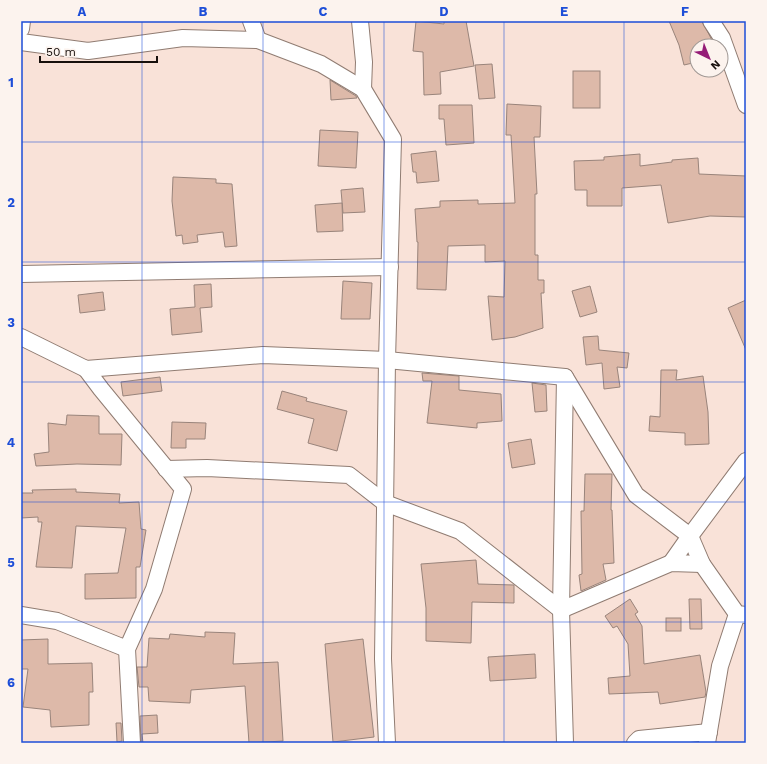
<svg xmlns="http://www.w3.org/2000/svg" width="767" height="764" font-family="'Work Sans',sans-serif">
<rect width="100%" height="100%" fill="#f9e2d8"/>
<g fill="#ddb9a9" stroke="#99847b">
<path d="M416 21 444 24V21H466L474 66 440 72 441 94 424 95 423 52 413 51Z"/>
<path d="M669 21H702L715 46H697V62L684 65 679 45Z"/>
<path d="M492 64 495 98 479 99 475 65Z"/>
<rect x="573" y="71" width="27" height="37"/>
<path d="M330 80 356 96 357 98 331 100Z"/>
<path d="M507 104 541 106 540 137H534L537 194H535V255H538V280H544V293H541L543 328 515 337 492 340 488 296 504 297 505 261 485 262V245L448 246 446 290 417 289 418 242H417L415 209 440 207V201L478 200V204L515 203 511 135H506Z"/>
<path d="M439 105H472L474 143 446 145 444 119H439Z"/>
<path d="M320 130 358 132 356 168 318 166Z"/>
<path d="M436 151 439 181 417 183 416 172H413L411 154Z"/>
<path d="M640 154V166L672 162V160L698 158 699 174 746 176V217L710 216 668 223 661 185 622 188V206H587V190H575L574 161 604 160V157Z"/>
<path d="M173 177 216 179V183L232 184 237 246 225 247 223 232 197 235 198 242 183 244 182 235 176 236 172 201Z"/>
<path d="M363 188 365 212 343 213 341 190Z"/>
<path d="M342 203 343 231 317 232 315 205Z"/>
<path d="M343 281 372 283 370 319H341Z"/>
<path d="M211 284 212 307 200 308 202 332 172 335 170 309 195 307 194 285Z"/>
<path d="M590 286 597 312 580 317 572 291Z"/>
<path d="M103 292 105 310 80 313 78 295Z"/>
<path d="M746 300V350L728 308Z"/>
<path d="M598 336 599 350 629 353 627 368 617 367 620 387 604 389 602 363 586 365 583 337Z"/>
<path d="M661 370H677L676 380 703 376 708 412 709 444 685 445V433L649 431 650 416 660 417Z"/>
<path d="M422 373 459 376V390L501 394 502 421 477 423V428L427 423 432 381H423Z"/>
<path d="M160 377 162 391 123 396 121 382Z"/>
<path d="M532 383 546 385 547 411 535 412Z"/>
<path d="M282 391 307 398 306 401 347 411 337 451 308 443 314 419 277 409Z"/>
<path d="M67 415 99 416V434H122L121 465 77 464 36 466 34 454 49 452 48 423 66 425Z"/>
<path d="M172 422 206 423 205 439H186V448H171Z"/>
<path d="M531 439 535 464 512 468 508 443Z"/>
<path d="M585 474H612L611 510H612L614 563 603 564 606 580 581 591 579 575 582 574 581 511H584Z"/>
<path d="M76 489V492L120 494 119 503 139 502 141 529 146 530 140 567H136V598L85 599V574L118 573 126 528 76 526 72 568 36 567 42 522H38V517L21 518V493H33L32 490Z"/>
<path d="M476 560 478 584 514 585V603L472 602 471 643 426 641V608L421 564Z"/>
<path d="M630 599 638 612 635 614 642 626 644 664 700 655 706 692 705 697 660 704 658 692 609 694 608 678 630 676 628 644 617 626 613 628 605 616Z"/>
<path d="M689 599H701L702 629H690Z"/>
<rect x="666" y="618" width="15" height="13"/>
<path d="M205 632 235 633 233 664 278 662 283 741 249 743 245 686 191 690 190 703 149 701 148 687H139L137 667H147L149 638 169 639 170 634 205 637Z"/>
<path d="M48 639V664L92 663 93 692H89V725L51 727 50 710 23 707 28 669H21V640Z"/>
<path d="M363 639 374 737 333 742 325 644Z"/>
<path d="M535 654 536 678 490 681 488 657Z"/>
<path d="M157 715 158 733 142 734 143 743H141L140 716Z"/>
<path d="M116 723H121L122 741 117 742Z"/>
</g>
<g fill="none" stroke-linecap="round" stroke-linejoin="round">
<g stroke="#907c72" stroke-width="18">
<g id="minor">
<path d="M251 21 258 40"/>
<path d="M360 21 364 62 363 89"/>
<path d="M711 21 722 38 746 105"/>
<path d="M21 29 22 21"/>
<path d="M21 42 88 51 183 38 258 40 321 64 363 89 393 139 387 360 383 659 387 743"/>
<path d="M21 274 390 267"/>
<path d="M21 337 86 369 263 355 387 360 565 377 636 495 690 536 702 564 737 614 746 615"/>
<path d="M86 369 101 389 183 489 154 589 127 649 132 743"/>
<path d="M166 469 207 468 349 475 385 503 460 531 561 610 671 563 702 564"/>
<path d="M671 563 690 536 746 461"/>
<path d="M21 615 57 621 127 649"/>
<path d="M565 743 561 610 565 377"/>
<path d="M635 743 639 739 709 732"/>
<path d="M707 743 720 666 737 614"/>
</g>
</g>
<use href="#minor" stroke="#fff" stroke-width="16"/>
</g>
<path fill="none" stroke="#1d4ed8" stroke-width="1" stroke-opacity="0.55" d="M142 21V743M263 21V743M384 21V743M504 21V743M624 21V743M21 142H746M21 262H746M21 382H746M21 502H746M21 622H746"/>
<rect width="767" height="764" fill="none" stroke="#fcf3ee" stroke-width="44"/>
<g transform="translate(709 58) rotate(137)"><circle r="19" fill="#fcf3ee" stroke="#a09894"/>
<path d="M0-3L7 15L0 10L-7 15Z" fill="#951c77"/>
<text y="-6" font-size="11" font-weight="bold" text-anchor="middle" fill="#17100c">N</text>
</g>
<path d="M40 56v6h117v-6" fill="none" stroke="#17100c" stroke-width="2"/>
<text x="46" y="56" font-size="12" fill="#17100c" stroke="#fcf3ee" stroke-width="3" paint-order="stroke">50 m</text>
<rect x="22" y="22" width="723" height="720" fill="none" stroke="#1d4ed8" stroke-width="1.5"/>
<g font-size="13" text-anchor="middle" font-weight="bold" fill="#1d4ed8">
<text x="82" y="16">A</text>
<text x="203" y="16">B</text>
<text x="323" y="16">C</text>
<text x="444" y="16">D</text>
<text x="564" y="16">E</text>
<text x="685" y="16">F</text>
<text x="11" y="87">1</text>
<text x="11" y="207">2</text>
<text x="11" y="327">3</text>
<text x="11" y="447">4</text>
<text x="11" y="567">5</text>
<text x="11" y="687">6</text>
</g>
</svg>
